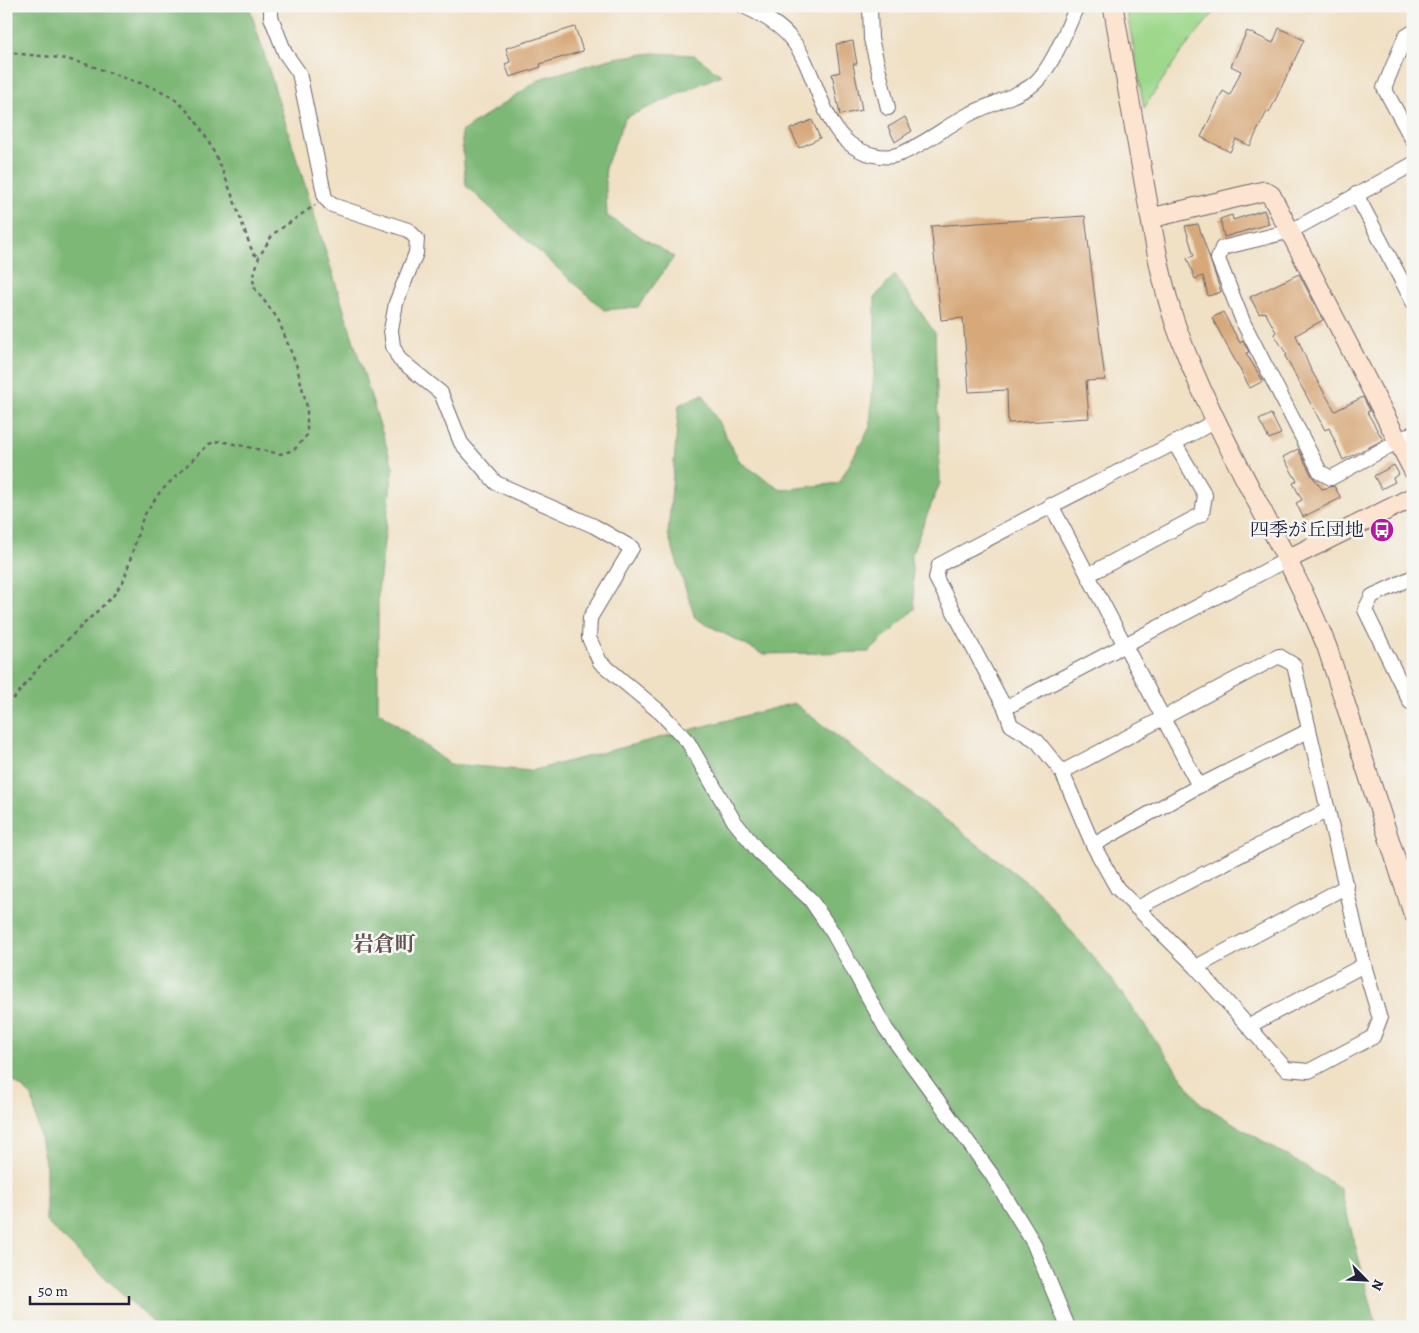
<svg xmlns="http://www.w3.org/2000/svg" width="1419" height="1333" font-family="Alegreya,'Noto Serif JP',serif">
<rect width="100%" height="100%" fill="#f6f6f2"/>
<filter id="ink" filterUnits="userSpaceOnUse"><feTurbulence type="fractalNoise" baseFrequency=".02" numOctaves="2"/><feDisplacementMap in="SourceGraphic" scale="10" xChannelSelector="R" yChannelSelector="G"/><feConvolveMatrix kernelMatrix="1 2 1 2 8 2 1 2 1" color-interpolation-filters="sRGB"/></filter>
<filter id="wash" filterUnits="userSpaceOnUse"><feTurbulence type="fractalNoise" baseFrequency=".0096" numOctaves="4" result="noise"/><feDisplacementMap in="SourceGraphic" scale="20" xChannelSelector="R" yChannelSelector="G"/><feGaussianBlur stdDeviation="1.12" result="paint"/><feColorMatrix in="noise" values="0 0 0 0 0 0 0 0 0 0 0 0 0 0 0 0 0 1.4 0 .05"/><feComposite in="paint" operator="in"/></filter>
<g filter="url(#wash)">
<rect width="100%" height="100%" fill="#f0e0c4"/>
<path fill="#9dd88b" stroke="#607d63" d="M1219 6 1179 55 1144 108 1126 6Z"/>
<g fill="#7eb877" stroke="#506d59">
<path d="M6 6H249L393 467 378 593V711L450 764 531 771 794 703 1038 891 1112 980 1200 1103 1340 1188 1377 1327H158L46 1222V1168L32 1096 6 1075Z"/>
<path d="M653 53 694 55 721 75 625 118 605 168 607 216 674 257 638 307 604 310 466 186 461 132 542 78 614 58Z"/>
<path d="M895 275 935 333 940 483 911 555 915 609 869 652 762 654 695 618 668 534 679 405 703 394 740 462 782 490 839 483 870 427 875 359V297Z"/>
</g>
<g id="blocks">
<g fill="#d7a879">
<path d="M575 27 583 51 540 64 541 67 510 77 505 64 510 62 506 48Z"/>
<path d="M1279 28 1304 40 1269 113 1267 111 1250 146 1236 139 1230 152 1201 137 1223 91 1230 95 1241 71 1231 66 1247 31 1273 43Z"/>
<path d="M853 41 857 64H853L862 110 840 115 832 74 840 72 836 44Z"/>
<path d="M905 117 912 131 895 142 888 127Z"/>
<path d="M812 120 820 138 799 148 790 129Z"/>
<path d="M1264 210 1269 224 1224 237 1220 219 1232 215 1233 220Z"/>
<path d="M1085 216 1105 380 1086 381 1089 418 1008 423 1007 390 969 392 963 318 941 320 931 226Z"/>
<path d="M1198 224 1221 292 1208 296 1203 276 1195 279 1187 258 1194 256 1185 226Z"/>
<path d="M1299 274 1323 320 1296 335 1310 368 1335 411 1363 397 1370 411 1367 412 1383 440 1343 460 1329 428 1325 430 1300 384 1285 356 1287 355 1274 334 1276 332 1265 312 1259 314 1250 297Z"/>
<path d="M1223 312 1240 343 1243 341 1249 352 1246 353 1263 381 1250 388 1212 318Z"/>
<path d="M1271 414 1281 434 1269 439 1259 420Z"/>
<path d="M1298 449 1312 476 1322 489 1334 486 1341 498 1303 517 1296 503 1302 500 1293 483 1297 481 1283 457Z"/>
<path d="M1394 465 1399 474 1393 478 1395 482 1381 489 1374 476Z"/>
</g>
</g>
</g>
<g filter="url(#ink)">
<use href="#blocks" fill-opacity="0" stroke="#6a646b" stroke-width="1"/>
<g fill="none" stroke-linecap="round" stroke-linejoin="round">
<g stroke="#6a646b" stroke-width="16">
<g id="street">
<path d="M271 6V17L285 53 299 73 325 198 332 205 408 230 417 239 416 253 396 303 391 330 393 346 399 359 441 393 461 443 496 483 594 526 632 548 590 618 589 638 600 662 660 712 688 742 734 821 759 852 810 899 833 933 886 1029 992 1175 1033 1242 1068 1327"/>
<path d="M743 6C761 14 780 24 792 40 821 76 821 144 874 155 883 157 892 157 900 154 923 145 944 128 966 116 986 105 1011 99 1031 86 1050 73 1067 29 1076 8"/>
<path d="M870 6 871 39 888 108"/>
<path d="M1413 32 1405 37 1384 88 1413 141"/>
<path d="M1413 164 1291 231 1222 248 1218 259 1244 324 1320 472 1331 478 1413 433"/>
<path d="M1356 194 1413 302"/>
<path d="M1051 505 1199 786"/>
<path d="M1088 575 1202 514 1205 495 1175 444"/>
<path d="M1413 577 1372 596 1365 610 1410 702H1413"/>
<path d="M1005 708 1288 559"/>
<path d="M1062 772 1279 656 1294 665 1364 965 1380 1019 1373 1037 1309 1071 1286 1069 1196 967 1117 888 1093 845 1062 772 1037 741 1011 725 1005 708 936 578 939 565C1031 515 1124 470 1216 421"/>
<path d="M1093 845 1199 786 1308 731"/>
<path d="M1137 908 1328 810"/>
<path d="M1196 967 1347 886"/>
<path d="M1249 1026 1364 965"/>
</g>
</g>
<g stroke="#6a646b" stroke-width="21">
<g id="secondary">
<path d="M1113 6C1124 68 1135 131 1146 193 1154 237 1161 283 1176 326 1215 438 1283 537 1327 647L1413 913"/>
<path d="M1151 218 1264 191 1271 195 1413 470"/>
<path d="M1288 559 1413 497"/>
</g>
</g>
<g stroke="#6a646b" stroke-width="2.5" stroke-dasharray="4 4" stroke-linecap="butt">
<path d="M6 51C24 56 41 55 59 58 81 61 103 70 124 78 137 82 151 86 163 92 211 116 233 201 251 248L254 254 259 257"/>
<path d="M6 704 15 697 40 666 113 596 124 580 143 517 160 492 209 444 220 441 280 454 294 450 307 435V407L297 367 278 319 255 289 253 279 259 257 273 234 315 205"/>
</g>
<use href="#street" stroke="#fff" stroke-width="14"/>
<use href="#secondary" stroke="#fde4d0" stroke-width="19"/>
</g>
</g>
<defs>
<g id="bus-disc" transform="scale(1.25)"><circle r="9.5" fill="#b5179e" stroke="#f6f6f2"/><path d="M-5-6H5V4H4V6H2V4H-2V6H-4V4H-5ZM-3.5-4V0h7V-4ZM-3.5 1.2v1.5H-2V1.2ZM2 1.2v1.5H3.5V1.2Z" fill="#fff"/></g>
</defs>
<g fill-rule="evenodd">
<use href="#bus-disc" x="1382" y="530"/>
</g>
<g text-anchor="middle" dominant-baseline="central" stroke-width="5" stroke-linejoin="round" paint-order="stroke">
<g font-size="19" fill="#22223b" stroke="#f6f6f2" text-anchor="end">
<text x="1364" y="530">四季が丘団地</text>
</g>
<g font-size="21" font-weight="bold" fill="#615151" stroke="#f6f6f2">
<text x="384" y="944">岩倉町</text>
</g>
</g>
<rect width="1419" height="1333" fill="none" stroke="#f6f6f2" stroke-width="25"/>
<g transform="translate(1366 1280) rotate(114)" stroke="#f6f6f2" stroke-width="4" paint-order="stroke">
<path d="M0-4L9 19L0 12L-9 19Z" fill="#22223b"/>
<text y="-8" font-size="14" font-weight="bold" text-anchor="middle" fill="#22223b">N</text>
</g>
<path d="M30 1296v8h99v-8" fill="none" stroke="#22223b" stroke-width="2.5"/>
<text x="38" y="1296" font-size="15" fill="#22223b" stroke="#f6f6f2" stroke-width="4" paint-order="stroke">50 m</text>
</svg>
